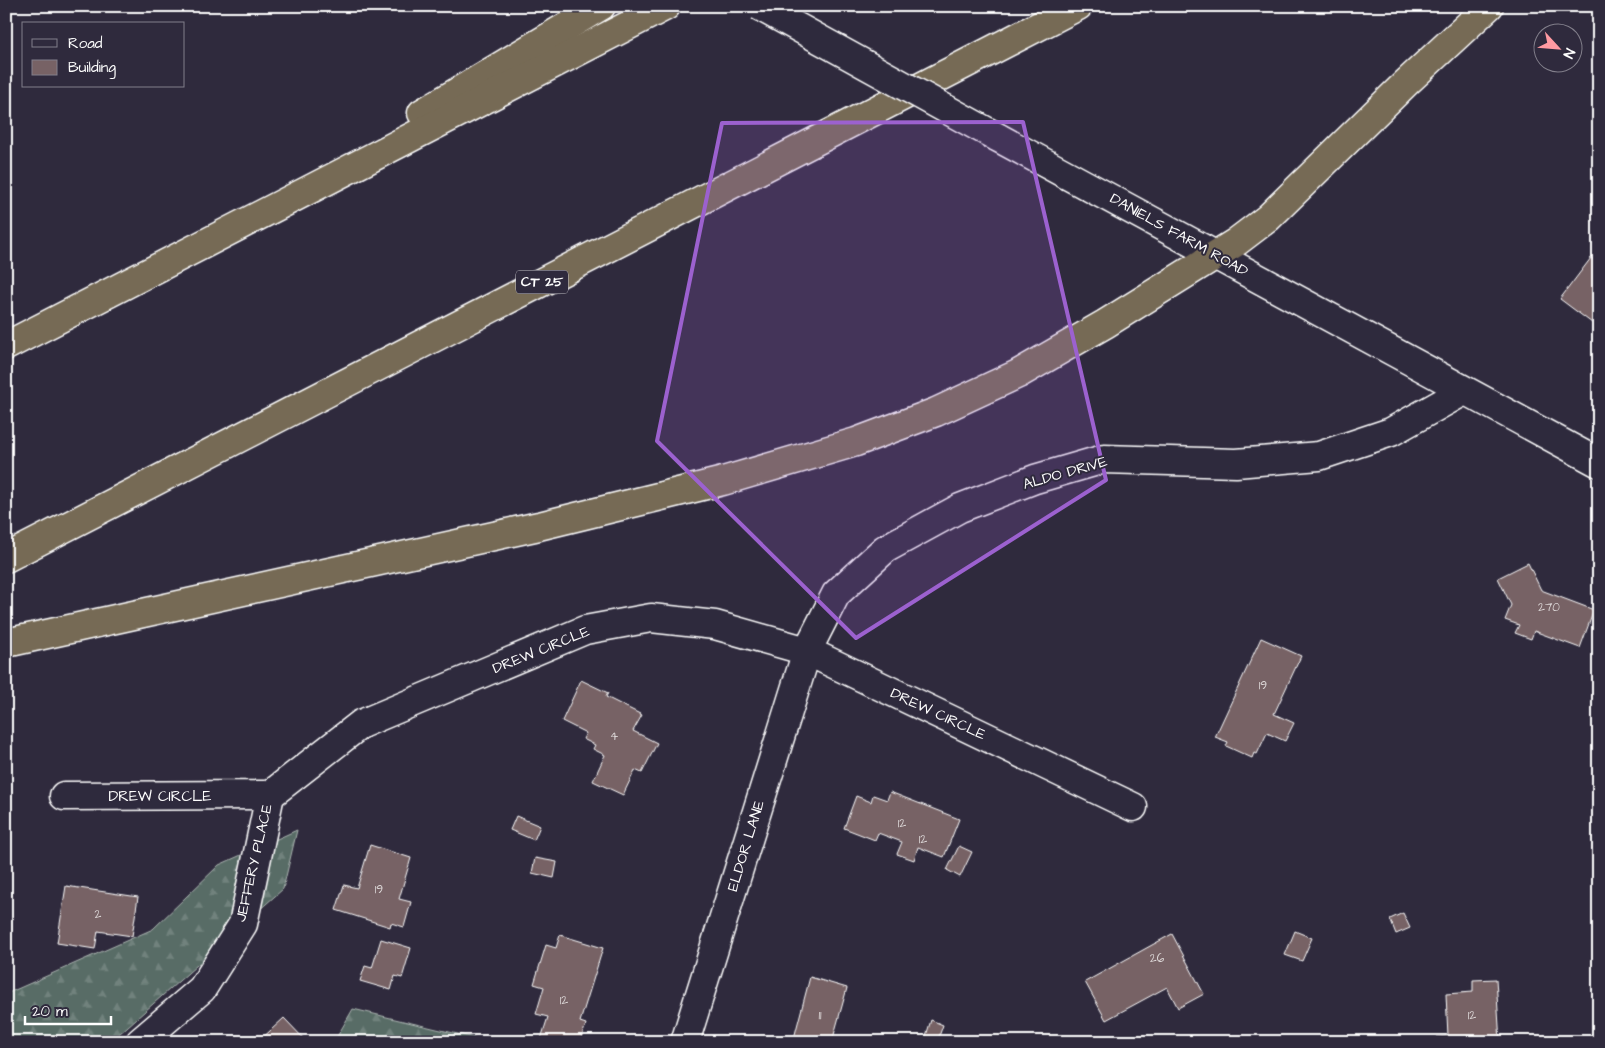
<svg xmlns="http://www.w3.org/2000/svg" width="1605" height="1048" font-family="'Architects Daughter',sans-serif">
<defs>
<pattern id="forest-firs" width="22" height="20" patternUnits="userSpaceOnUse" patternTransform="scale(1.25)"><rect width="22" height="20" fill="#586c66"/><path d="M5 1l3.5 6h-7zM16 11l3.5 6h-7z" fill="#71827d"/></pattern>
</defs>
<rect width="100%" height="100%" fill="#2f2a3d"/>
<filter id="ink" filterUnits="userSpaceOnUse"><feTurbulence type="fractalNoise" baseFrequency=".02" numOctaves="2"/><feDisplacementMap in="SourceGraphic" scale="10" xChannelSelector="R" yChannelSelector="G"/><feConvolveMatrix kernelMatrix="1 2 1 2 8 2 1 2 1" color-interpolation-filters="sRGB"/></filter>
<g filter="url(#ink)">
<g fill="url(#forest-firs)" stroke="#acb6b2">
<path d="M297 830 283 889 110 1042H6V994L153 929 219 865Z"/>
<path d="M353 1009 487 1041 334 1042Z"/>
</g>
<g fill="#776265" stroke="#fff">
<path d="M1591 258 1599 263V323L1596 326 1560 299Z"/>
<path d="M1528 563 1541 590 1594 610 1580 648 1534 631 1531 639 1515 633 1519 625 1505 620 1511 605 1498 578Z"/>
<path d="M1261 638 1301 656 1274 714 1294 723 1285 741 1267 733 1257 754 1254 753 1252 758 1226 746 1228 742 1215 737Z"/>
<path d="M581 680 608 693 606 697 642 715 633 731 657 743 642 773 635 770 623 795 593 781 605 755 593 749 595 745 583 739 586 733 562 721Z"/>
<path d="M890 792 959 819 944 857 918 847 914 860 897 854 902 842 878 833 875 840 844 828 856 796 871 802 873 795 887 800Z"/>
<path d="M516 816 540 826 534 840 510 830Z"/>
<path d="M370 845 411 858 399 899 411 902 404 927 391 923 390 927 336 910 344 885 357 888Z"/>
<path d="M959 846 972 852 960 877 947 870Z"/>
<path d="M535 858 557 862 554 878 532 873Z"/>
<path d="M66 886 138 897 132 936 98 931 95 949 57 943Z"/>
<path d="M1403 913 1410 928 1396 934 1390 919Z"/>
<path d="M1295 931 1312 938 1302 961 1285 955Z"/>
<path d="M1172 934 1204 994 1178 1008 1167 987 1106 1020 1085 982Z"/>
<path d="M560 935 603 948 580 1022 586 1024 580 1042H540L548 1017 536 1014 544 987 534 984 546 945 556 948Z"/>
<path d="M381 939 411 948 402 978 395 976 391 990 360 981 365 966 372 968Z"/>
<path d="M810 977 847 988 832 1042H793Z"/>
<path d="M1496 979 1500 1042H1437V1037L1448 1036 1446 994 1473 992V980Z"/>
<path d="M284 1018 307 1042H258Z"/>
<path d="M931 1020 943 1025 937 1042 925 1039Z"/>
</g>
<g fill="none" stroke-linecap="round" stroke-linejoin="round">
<g stroke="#fff" stroke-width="31">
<g id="minor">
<path d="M64 796 270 795 361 724 585 630 651 618 715 625 807 651 1133 807"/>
<path d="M140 1042 202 989 243 924 270 795"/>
<path d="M685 1042 807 651 836 594 885 549 960 508 1035 479 1104 459 1236 463 1319 456 1391 432 1464 391"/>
</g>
</g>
<g stroke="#fff" stroke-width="31">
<path id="secondary" d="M997 137 1599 463"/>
</g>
<g stroke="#fff" stroke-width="31">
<g id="motorway">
<path d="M422 113 601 6"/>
<path d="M6 346 666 6"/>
<path d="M6 558 1078 6"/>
<path d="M6 643 539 526 723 481 856 442 936 412 1018 374 1105 324 1235 243 1268 218 1407 82 1489 6"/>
</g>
</g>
<use href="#minor" stroke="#2f2a3d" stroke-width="28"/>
<use href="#secondary" stroke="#2f2a3d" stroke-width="28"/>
<use href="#motorway" stroke="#766a54" stroke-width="28"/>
<g stroke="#fff" stroke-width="31" stroke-linecap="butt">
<path id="secondary-bridge" d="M759 6 997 137"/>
</g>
<use href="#secondary-bridge" stroke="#2f2a3d" stroke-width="28"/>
</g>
</g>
<path fill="#9c61cf" fill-opacity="0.2" stroke="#9c61cf" stroke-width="4" stroke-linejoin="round" d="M1023 122 1106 480 856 638 657 441 722 123Z"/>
<g text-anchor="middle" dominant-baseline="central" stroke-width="4" stroke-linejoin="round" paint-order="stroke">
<g font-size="12" fill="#ddd8d8">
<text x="1549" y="607">270</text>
<text x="1263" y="685">19</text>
<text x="614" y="736">4</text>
<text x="902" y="823">12</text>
<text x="923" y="839">12</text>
<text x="379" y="889">19</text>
<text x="98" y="914">2</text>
<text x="1157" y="958">26</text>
<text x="564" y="1000">12</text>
<text x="820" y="1015">11</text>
<text x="1472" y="1015">12</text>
</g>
<rect fill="#2f2a3d" stroke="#c1bfc5" stroke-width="1" x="516" y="270.5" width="52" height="23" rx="4"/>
<g font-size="14" font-weight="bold" fill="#fff">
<text x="542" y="282">CT 25</text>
</g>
<g font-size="15" fill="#fff" stroke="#2f2a3d">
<text transform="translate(1179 235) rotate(29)">DANIELS FARM ROAD</text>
<text transform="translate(1065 473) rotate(-16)">ALDO DRIVE</text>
<text transform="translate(541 650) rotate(-22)">DREW CIRCLE</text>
<text transform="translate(938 714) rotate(25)">DREW CIRCLE</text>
<text x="160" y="796">DREW CIRCLE</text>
<text transform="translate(746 846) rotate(-73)">ELDOR LANE</text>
<text transform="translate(254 863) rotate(-77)">JEFFERY PLACE</text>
</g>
</g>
<rect width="1605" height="1048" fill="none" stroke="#2f2a3d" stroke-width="25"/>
<rect x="12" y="12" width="1580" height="1023" fill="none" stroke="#fff" stroke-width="2" filter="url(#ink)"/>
<rect x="22" y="22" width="162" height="65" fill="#2f2a3d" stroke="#827f8b"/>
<rect x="32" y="39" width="25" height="8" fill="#2f2a3d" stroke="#827f8b"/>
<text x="68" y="48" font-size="15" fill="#ffffff">Road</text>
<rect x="32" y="60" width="25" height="15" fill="#776265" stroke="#827f8b"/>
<text x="68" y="72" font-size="15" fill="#ffffff">Building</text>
<g transform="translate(1558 48) rotate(116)"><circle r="24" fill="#2f2a3d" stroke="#827f8b"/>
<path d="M0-4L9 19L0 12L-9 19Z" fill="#ff9aa2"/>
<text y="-8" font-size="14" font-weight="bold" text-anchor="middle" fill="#ffffff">N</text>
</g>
<path d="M25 1016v8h86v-8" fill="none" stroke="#ffffff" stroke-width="2.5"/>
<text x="32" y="1016" font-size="15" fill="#ffffff" stroke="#2f2a3d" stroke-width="4" paint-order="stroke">20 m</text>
</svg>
